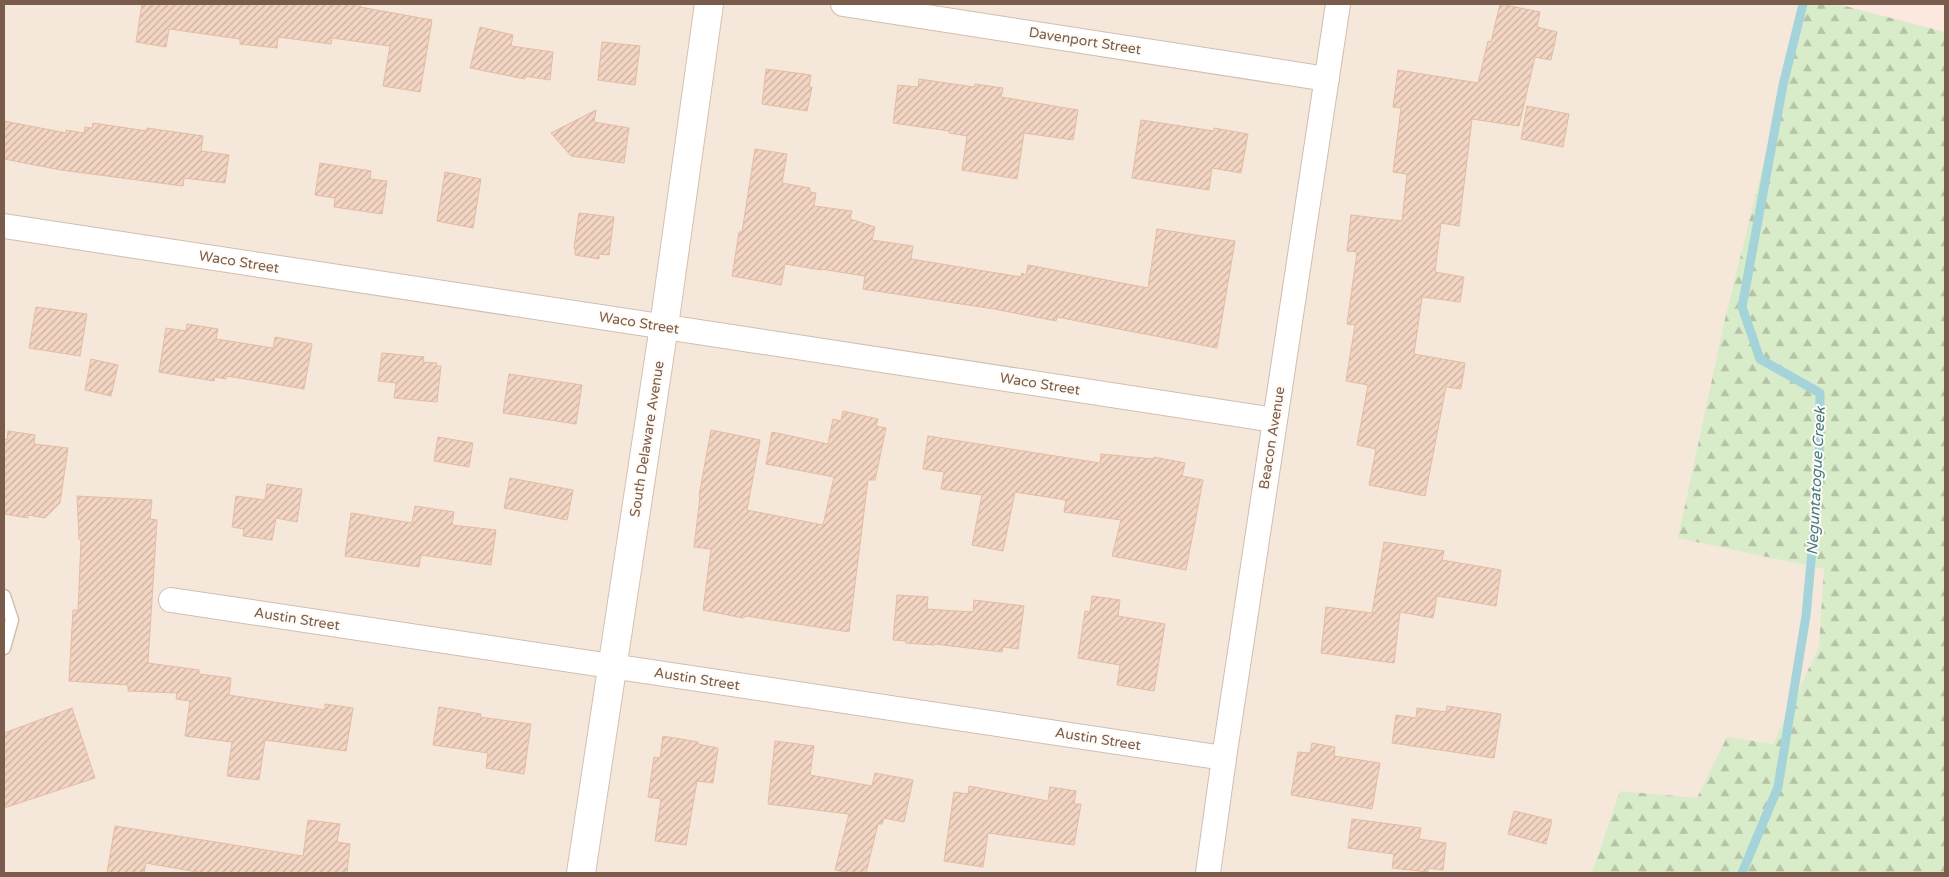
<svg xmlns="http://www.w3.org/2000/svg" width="1949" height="877" font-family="'Varela Round',sans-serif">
<defs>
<pattern id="forest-firs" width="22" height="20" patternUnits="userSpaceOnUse" patternTransform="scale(1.25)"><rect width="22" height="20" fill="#d8ecc9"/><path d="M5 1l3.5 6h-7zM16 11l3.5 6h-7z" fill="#b4c2a5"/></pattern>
<pattern id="building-hatch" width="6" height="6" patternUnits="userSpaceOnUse" patternTransform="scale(1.25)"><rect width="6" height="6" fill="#f3d5c3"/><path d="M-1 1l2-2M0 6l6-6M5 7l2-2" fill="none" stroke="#cab0a1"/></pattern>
</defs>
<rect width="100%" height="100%" fill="#fdf6ec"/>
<rect fill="#f5e8da" x="4" y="4" width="1941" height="869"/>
<path fill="#fde8e0" d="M1838 4H1945V32Z"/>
<path fill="url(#forest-firs)" d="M1803 4H1837L1945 32V873H1592L1620 791 1697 798 1727 737 1773 744 1819 647 1824 569 1678 538 1725 319Z"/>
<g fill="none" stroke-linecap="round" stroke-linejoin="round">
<path stroke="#a5d3da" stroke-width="9" d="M1742 873 1778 787 1806 616 1819 476 1820 393 1760 359 1742 307 1783 85 1803 4"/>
</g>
<g fill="url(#building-hatch)" stroke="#e6bba3">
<path d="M142 4H361L360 7 432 20 420 92 383 86 390 46 332 38 331 44 278 37 277 48 240 44V39L169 29 166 47 136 42Z"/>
<path d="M1500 4 1540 12 1537 27 1557 32 1551 60 1535 57 1519 126 1472 119 1459 226 1441 223 1435 272 1464 277 1460 302 1422 297 1414 354 1465 363 1461 389 1446 387 1425 496 1369 485 1376 449 1357 445 1368 385 1346 381 1355 325 1347 324 1357 252 1347 251 1351 215 1402 221 1407 174 1393 172 1401 108 1393 107 1398 70 1478 83 1488 41 1491 42Z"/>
<path d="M480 27 513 35 511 46 553 52 550 80 525 76V79L470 68Z"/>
<path d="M602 42 640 46 635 85 598 80Z"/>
<path d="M766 69 811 75 809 87H812L807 111 762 104Z"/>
<path d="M919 79 974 87 975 84 1003 88 1001 97 1078 110 1073 140 1024 133 1017 179 962 170 967 136 949 133V131L893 123 898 85 918 87Z"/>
<path d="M1527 106 1569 114 1563 147 1521 139Z"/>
<path d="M596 110 594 122 629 128 624 163 571 156 551 133Z"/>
<path d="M1141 120 1214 131V128L1248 134 1241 173 1212 168 1209 190 1132 178Z"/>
<path d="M4 121 66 133V130L84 133 85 127 92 128 93 123 147 131V128L203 136 201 151 229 155 225 183 184 178 183 186 61 170 4 159Z"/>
<path d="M755 149 787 154 782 183 810 188V192L816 193 814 206 852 211 850 219 875 227 872 240 913 246 911 259 1021 277 1022 273 1026 275 1028 265 1148 288 1157 229 1235 241 1217 348 1057 317 1056 321 994 309 863 289 865 276 821 269V270L785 264 781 285 732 276 739 232H742Z"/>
<path d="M320 163 371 171 370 179 387 181 382 214 334 207 335 198 315 195Z"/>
<path d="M445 172 481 179 473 228 437 221Z"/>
<path d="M579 213 614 217 609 255 599 254V259L575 255V249L574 248Z"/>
<path d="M36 307 87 314 80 356 29 348Z"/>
<path d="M187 324 218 329 216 339 273 348 275 337 312 344 304 389 227 376 226 379 215 377 214 381 159 372 166 328 186 331Z"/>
<path d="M382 353 424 357 423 362 437 363 436 366H441L437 402 394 398 396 383 378 381Z"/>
<path d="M91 359 118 365 111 396 85 390Z"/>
<path d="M509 374 582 385 576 424 503 413Z"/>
<path d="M843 411 878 419 876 426 886 428 875 480H868L849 632 746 616 743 618 703 610 711 549 694 547 700 497 699 496 711 430 760 440 747 510 823 525 834 477 766 464 772 432 828 444 833 419 841 421Z"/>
<path d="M8 431 35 435 34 444 68 448 60 503 45 518 28 515V518L4 514V439L7 440Z"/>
<path d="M928 436 1100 463 1101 454 1154 459V457L1185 463 1182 476 1203 480 1186 570 1112 556 1121 520 1064 512 1066 500 1015 492 1003 551 972 545 982 495 941 489 944 472 923 469Z"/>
<path d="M438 437 473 443 469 467 434 461Z"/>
<path d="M510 478 573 490 567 520 504 508Z"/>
<path d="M267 484 302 489 297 522 276 518 272 540 243 536 244 529 232 527 236 496 265 500Z"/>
<path d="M77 496 152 500 150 519 157 520 148 663 199 670V674L231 678 229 695 325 710V704L353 708 346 751 265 740 259 780 227 776 232 742 185 736 190 701 176 699 177 693 128 691V685L69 681 73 610H78L81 541 79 539Z"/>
<path d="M415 506 454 512 452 525 496 530 491 565 421 555 419 567 345 556 351 513 412 523Z"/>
<path d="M1384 542 1444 551 1442 560 1501 570 1496 606 1437 596 1433 618 1400 612 1394 663 1321 653 1326 607 1372 613Z"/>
<path d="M897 595 928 597 927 609 973 612 974 600 1024 606 1018 649 1003 647 1002 652 935 644V645L906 643V641L893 640Z"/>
<path d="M1092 596 1120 600 1118 616 1165 624 1154 691 1117 685 1120 665 1078 658 1085 611 1090 612Z"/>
<path d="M1447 706 1501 714 1494 758 1392 743 1396 715 1416 718 1417 708 1446 712Z"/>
<path d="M439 707 481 714 480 717 531 724 524 774 486 768 488 753 433 745Z"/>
<path d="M72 708 95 778 4 808V733Z"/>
<path d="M663 736 698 742V744L718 748 713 783 697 781 686 845 655 841 661 799 648 797 654 757 660 758Z"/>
<path d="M775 741 814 746 810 775 872 786 875 773 913 780 904 822 884 818 882 824H878L866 873H851L835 870 849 814 768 804Z"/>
<path d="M1312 743 1335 747 1334 756 1380 763 1372 809 1291 795 1298 752 1310 753Z"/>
<path d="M969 786 1048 801 1050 787 1076 791 1074 804H1081L1074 845 988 833 983 867 944 861 954 792 968 794Z"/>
<path d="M1514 811 1552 820 1546 844 1508 834Z"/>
<path d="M1352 819 1421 828 1419 839 1446 843 1443 870 1428 868V872L1392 868 1394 854 1348 848Z"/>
<path d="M308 820 340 824 337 842 350 844 347 873H203L146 863 144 873H107L115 826 303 856Z"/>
</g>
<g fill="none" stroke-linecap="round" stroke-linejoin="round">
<g stroke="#d1beb0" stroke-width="15">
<path id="lane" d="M4 596 12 620 4 648"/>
</g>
<g stroke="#d1beb0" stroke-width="26">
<g id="street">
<path d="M843 4 1327 79"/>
<path d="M4 226 1275 420"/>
<path d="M171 600 1224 758"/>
<path d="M1208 873 1224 758 1338 4"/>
</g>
</g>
<g stroke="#d6c0b0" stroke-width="30">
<path id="secondary" d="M581 873 664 326 709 4"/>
</g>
<use href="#lane" stroke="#fff" stroke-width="12"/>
<use href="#street" stroke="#fff" stroke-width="24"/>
<use href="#secondary" stroke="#fff" stroke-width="28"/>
</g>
<g text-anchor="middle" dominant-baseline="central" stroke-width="4" stroke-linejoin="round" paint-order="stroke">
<g font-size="14" fill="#7a5c4d" stroke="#fffaf3">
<text transform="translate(1085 41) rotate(9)">Davenport Street</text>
<text transform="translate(239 262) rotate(9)">Waco Street</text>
<text transform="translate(639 323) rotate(9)">Waco Street</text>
<text transform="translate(1040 384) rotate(9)">Waco Street</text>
<text transform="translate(1272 438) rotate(-81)">Beacon Avenue</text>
<text transform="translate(647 439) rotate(-81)">South Delaware Avenue</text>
<text transform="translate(297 619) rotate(9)">Austin Street</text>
<text transform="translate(697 679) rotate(9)">Austin Street</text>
<text transform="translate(1098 739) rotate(9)">Austin Street</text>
</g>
<g font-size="15" font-style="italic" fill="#437c86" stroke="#fffaf3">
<text transform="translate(1816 481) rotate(-87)">Neguntatogue Creek</text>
</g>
</g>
<rect width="1949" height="877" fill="none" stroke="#7a5c4d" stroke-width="10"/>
</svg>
